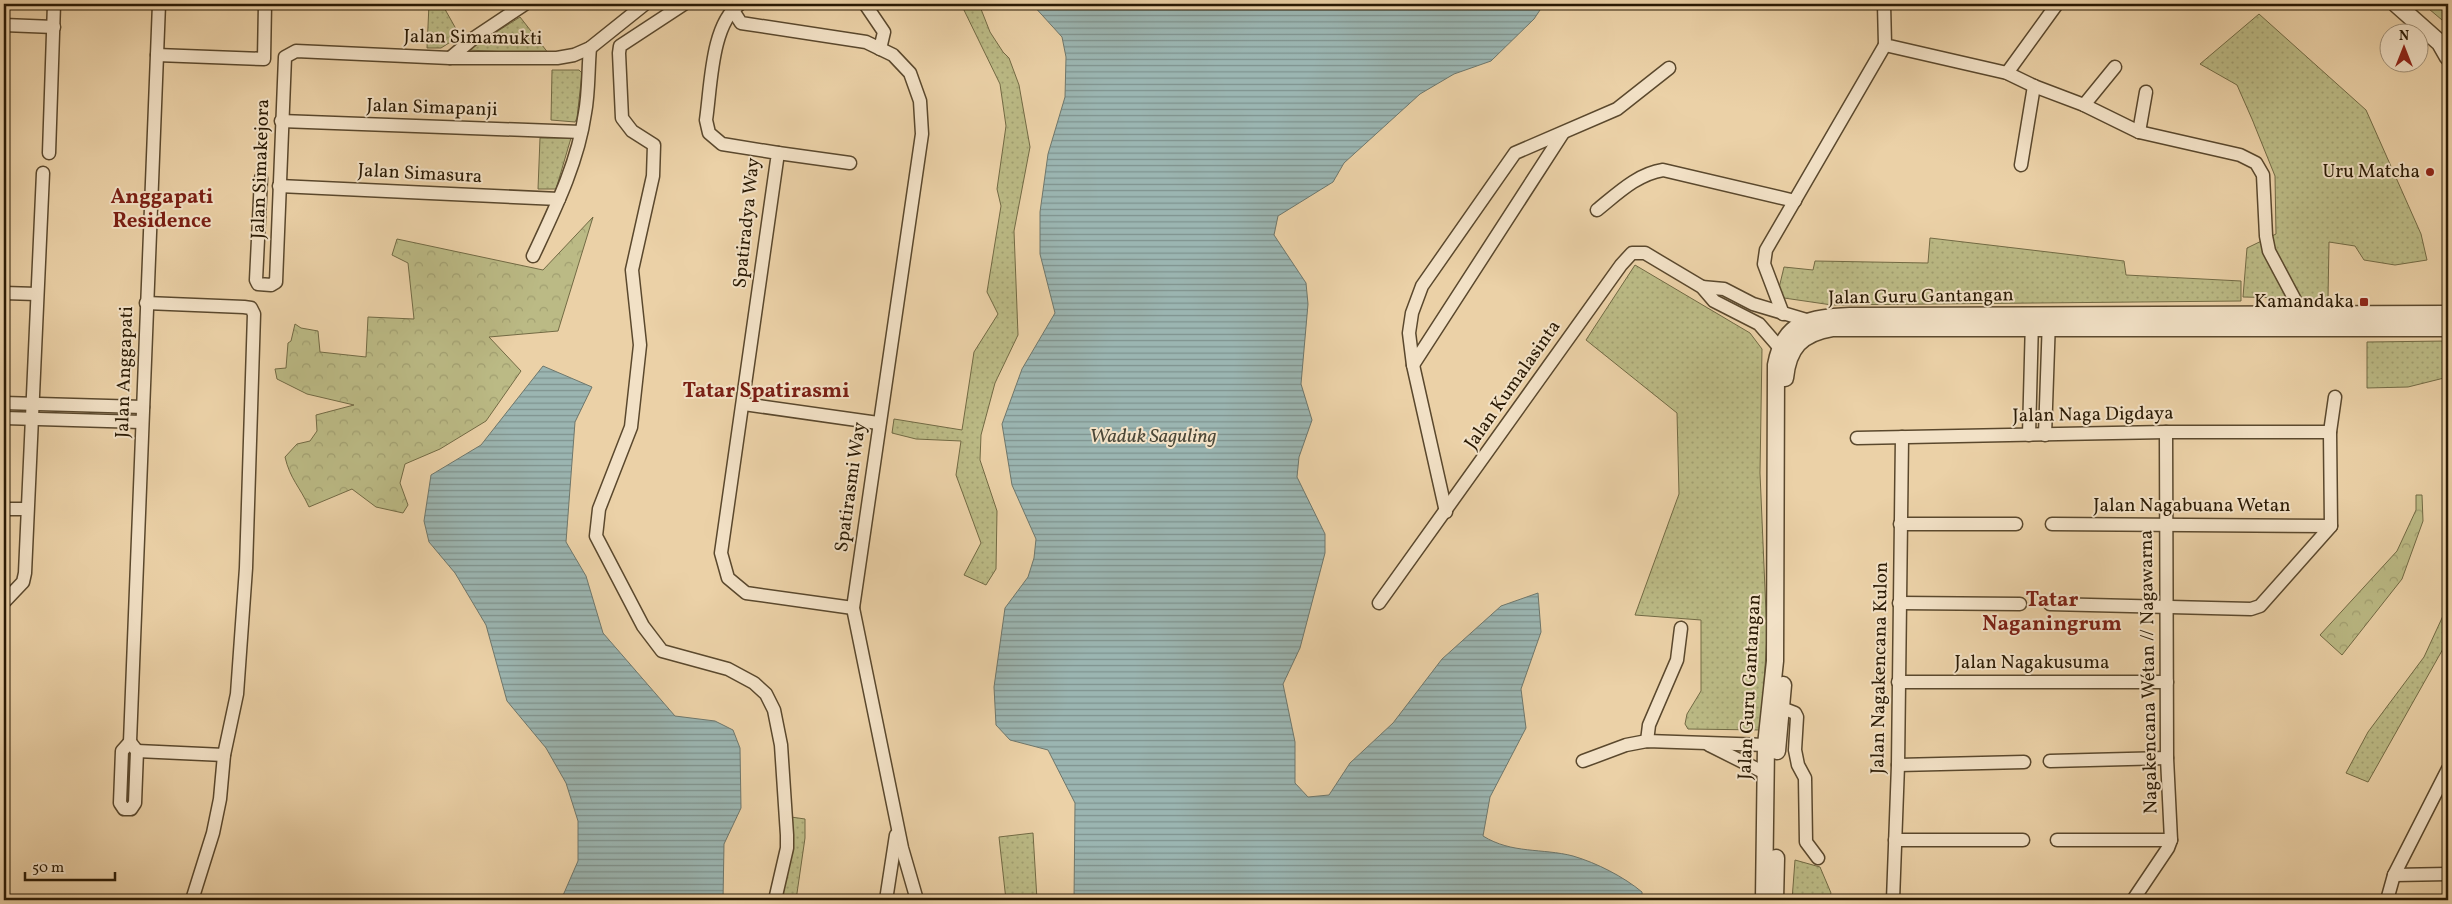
<svg xmlns="http://www.w3.org/2000/svg" width="2452" height="904" font-family="Vollkorn,serif">
<defs>
<pattern id="grass-dots" width="8" height="8" patternUnits="userSpaceOnUse" patternTransform="scale(1.25)"><rect width="8" height="8" fill="#bbba85"/><path d="M2 2h.1M6 6h.1" fill="none" stroke="#a19f71" stroke-width="1.8" stroke-linecap="round"/></pattern>
<pattern id="forest-crowns" width="20" height="18" patternUnits="userSpaceOnUse" patternTransform="scale(1.25)"><rect width="20" height="18" fill="#bbba85"/><path d="M2 6a3 3 0 1 1 6 0M12 15a3 3 0 1 1 6 0" fill="none" stroke="#a19f71"/></pattern>
<pattern id="water-rules" width="6" height="5" patternUnits="userSpaceOnUse" patternTransform="scale(1.25)"><rect width="6" height="5" fill="#9bb5b1"/><path d="M0 2.5h6" fill="none" stroke="#7f928e"/></pattern>
</defs>
<rect width="100%" height="100%" fill="#ebd1a7"/>
<filter id="stains"><feTurbulence type="fractalNoise" baseFrequency=".004" numOctaves="4"/><feColorMatrix values="0 0 0 0 .2 0 0 0 0 .09 0 0 0 0 .02 0 0 0 .5 -.17"/></filter>
<radialGradient id="worn" r=".72"><stop offset=".6" stop-color="#630" stop-opacity="0"/><stop offset="1" stop-color="#630" stop-opacity=".3"/></radialGradient>
<g fill="url(#grass-dots)" stroke="#726a44">
<path d="M429 4H442L460 36 441 48H427Z"/>
<path d="M961 4H979L990 32 1003 52 1009 58 1019 85 1030 147 1014 231 1018 335 995 383 981 435 980 460 997 511 996 569 986 585 964 575 981 543 956 475 961 441 916 439 892 433 894 419 962 430 974 352 998 314 987 292 1001 206 997 189 1006 126 1000 84Z"/>
<path d="M2423 4H2448V26V25Z"/>
<path d="M2259 14 2366 110 2421 234 2427 260 2395 265 2364 260 2355 246 2329 242 2328 299 2243 297 2247 248 2276 234 2275 176 2252 119 2237 85 2200 64Z"/>
<path d="M520 17 549 54 468 50Z"/>
<path d="M552 70H579L582 73 577 118 575 122 551 120Z"/>
<path d="M540 138H571L556 189H538Z"/>
<path d="M1930 238 2124 261 2126 275 2241 281V301L1832 305 1784 298 1779 288 1784 267 1813 270 1815 261 1928 263Z"/>
<path d="M1635 265 1750 333 1762 349 1760 473 1767 636 1761 730 1688 729 1685 724 1687 714 1701 691V620L1635 615 1679 494 1677 413 1586 340Z"/>
<path d="M2448 341V377L2408 387 2367 388V342Z"/>
<path d="M2448 605V640L2368 782 2346 773 2368 732 2424 657Z"/>
<path d="M791 817 805 819V838L796 900H782Z"/>
<path d="M1033 833 1037 900H1006L999 837Z"/>
<path d="M1795 860 1820 867 1831 893 1828 900H1792Z"/>
</g>
<g fill="url(#forest-crowns)" stroke="#726a44">
<path d="M593 217 558 331 489 337 521 371 486 421 440 449 405 464 400 483 408 505 403 513 376 507 352 489 309 507C300 487 290 479 285 457L297 444 310 441 317 431 316 415 354 405 307 394 277 379 275 369 286 368 288 343 291 341 295 324 301 328 318 331 320 352 366 357 368 317 414 319 408 263 392 255 397 239 543 270Z"/>
<path d="M2416 495H2422L2423 521 2402 579 2342 655 2320 635 2397 551 2416 510Z"/>
</g>
<g fill="url(#water-rules)" stroke="#6e776c">
<path d="M1032 4H1544L1534 19 1491 61 1454 74 1420 94 1344 163 1333 182 1278 216 1274 235 1306 283 1308 304 1301 384 1312 420 1299 457 1297 477 1325 534V553L1300 648 1283 684 1295 742V783L1308 797 1329 795 1350 763 1393 723 1442 659 1501 606 1538 593 1541 632 1521 689 1526 728 1490 797 1483 836C1512 854 1542 848 1573 856 1597 863 1624 877 1642 892V900H1074L1075 803 1048 750 1010 740 996 725 994 687 1005 608 1028 577 1034 558 1036 539 1012 485 1002 424 1022 369 1055 313 1040 254V212L1048 154 1065 97 1066 57 1062 37Z"/>
<path d="M543 366 592 387 575 422 566 542 586 576 603 633 675 716 715 721 733 730 740 748 741 808 724 844 723 900H561L578 861V821L566 783 546 748 507 701 486 625 455 573 429 542 424 521 431 475 481 445Z"/>
</g>
<g fill="none" stroke-linecap="round" stroke-linejoin="round">
<g stroke="#5a482d" stroke-width="15">
<g id="minor">
<path d="M684 4 620 46 619 53 622 118 632 131 654 145 653 176 632 270 640 345 631 427 599 509 596 536 643 626 662 651 728 669 754 683 766 694 774 710 781 745 787 835V848L775 900"/>
<path d="M740 4C711 23 711 87 706 120L709 133 722 144 778 153 721 553 728 578 746 593 853 608"/>
<path d="M865 4 884 32 880 49"/>
<path d="M1884 4 1885 45 2007 73 2034 86 2084 105 2139 132 2240 155 2256 163 2263 175 2266 236 2269 251 2303 315"/>
<path d="M732 9 741 23 866 42 893 55 910 73 920 101 922 134 853 608 902 848 917 900"/>
<path d="M4 25 54 27"/>
<path d="M157 55 264 59 265 4"/>
<path d="M450 58 474 38 525 4"/>
<path d="M2007 73 2057 4"/>
<path d="M2084 105 2115 67"/>
<path d="M281 121 581 132"/>
<path d="M2139 132 2146 92"/>
<path d="M49 153 54 4"/>
<path d="M778 153 850 163"/>
<path d="M2021 165 2034 86"/>
<path d="M261 178 256 280 258 284 271 285 276 282 285 57 296 51 450 58H557L574 55 590 48 645 4"/>
<path d="M279 186 559 199"/>
<path d="M1597 210C1617 194 1637 174 1663 170L1795 201"/>
<path d="M533 256C554 211 578 163 585 113 589 92 588 69 590 48"/>
<path d="M1702 287 1724 289 1753 304 1813 322"/>
<path d="M4 293 37 294"/>
<path d="M146 303 244 307 251 308 254 314 246 568 237 694 224 755 220 799 213 833 192 900"/>
<path d="M1783 314 1764 264 1766 250 1885 45"/>
<path d="M1413 365 1563 133"/>
<path d="M4 403 143 407"/>
<path d="M744 404 878 423"/>
<path d="M4 418 142 422"/>
<path d="M2029 435 2032 320"/>
<path d="M2045 435 2049 319"/>
<path d="M1857 438 2166 432H2330"/>
<path d="M4 509H27"/>
<path d="M1446 512 1413 365 1409 333 1412 313 1422 286 1515 153 1617 109 1669 68"/>
<path d="M1900 524H2016"/>
<path d="M2052 524 2331 526"/>
<path d="M4 602 23 582 25 573 43 173"/>
<path d="M1379 603 1621 265 1632 253H1645L1702 287 1714 301 1759 324 1779 347 1788 350"/>
<path d="M1899 603 2020 604"/>
<path d="M2050 604 2251 609 2260 606 2331 526 2330 432 2335 397"/>
<path d="M1898 682H2167"/>
<path d="M1782 708 1795 713 1797 717 1795 750 1798 765 1805 778 1806 842 1818 858"/>
<path d="M1647 741 1649 725 1677 660 1681 628"/>
<path d="M130 742 159 4"/>
<path d="M130 742 137 751 135 803 131 809H124L120 803 122 751Z"/>
<path d="M1709 745 1765 773"/>
<path d="M137 751 224 755"/>
<path d="M1583 761 1626 745 1647 741 1766 745"/>
<path d="M2050 761 2167 758"/>
<path d="M1898 765 2024 762"/>
<path d="M1895 840H2023"/>
<path d="M2057 840H2171"/>
<path d="M2394 875 2448 874"/>
<path d="M886 900 896 835"/>
<path d="M1893 900 1898 765 1902 437"/>
<path d="M2133 900 2168 848 2171 840 2167 758 2166 432"/>
<path d="M2387 900 2394 875 2448 769"/>
</g>
</g>
<g stroke="#5a482d" stroke-width="19">
<g id="tertiary">
<path d="M2396 4 2440 43 2448 57"/>
<path d="M1785 378C1788 348 1801 333 1832 328H2448"/>
<path d="M1777 751 1783 685"/>
<path d="M1764 900 1766 745 1775 661 1776 365C1784 321 1810 318 1850 316L2448 314"/>
<path d="M1775 900 1776 858"/>
</g>
</g>
<use href="#minor" stroke="#f2e1c6" stroke-width="12"/>
<use href="#tertiary" stroke="#f2e1c6" stroke-width="16"/>
</g>
<g fill="#8f2418" stroke="#f2e1c6" stroke-width="2">
<circle cx="2430" cy="172" r="5"/>
<rect x="2359" y="297" width="10" height="10" rx="2.5"/>
</g>
<g text-anchor="middle" dominant-baseline="central" stroke-width="4" stroke-linejoin="round" paint-order="stroke">
<g font-size="19" fill="#2a1a04" stroke="#f2e1c6">
<text transform="translate(473 38) rotate(1)">Jalan Simamukti</text>
<text transform="translate(432 108) rotate(2)">Jalan Simapanji</text>
<text transform="translate(261 169) rotate(-88)">Jalan Simakejora</text>
<text transform="translate(420 174) rotate(3)">Jalan Simasura</text>
<text transform="translate(747 223) rotate(-84)">Spatiradya Way</text>
<text transform="translate(1921 297) rotate(-1)">Jalan Guru Gantangan</text>
<text transform="translate(125 372) rotate(-88)">Jalan Anggapati</text>
<text transform="translate(1513 385) rotate(-55)">Jalan Kumalasinta</text>
<text transform="translate(2093 415) rotate(-1)">Jalan Naga Digdaya</text>
<text transform="translate(851 487) rotate(-82)">Spatirasmi Way</text>
<text x="2192" y="506">Jalan Nagabuana Wetan</text>
<text x="2032" y="663">Jalan Nagakusuma</text>
<text transform="translate(1880 668) rotate(-89)">Jalan Nagakencana Kulon</text>
<text transform="translate(2149 672) rotate(-91)">Nagakencana Wétan // Nagawarna</text>
<text transform="translate(1750 687) rotate(-87)">Jalan Guru Gantangan</text>
</g>
<g font-size="19" fill="#2a1a04" stroke="#f2e1c6" text-anchor="end">
<text x="2420" y="172">Uru Matcha</text>
<text x="2354" y="302">Kamandaka</text>
</g>
<g font-size="20" font-style="italic" fill="#4c4838" stroke="#f2e1c6">
<text x="1153" y="437">Waduk Saguling</text>
</g>
<g font-size="21" font-weight="bold" fill="#7a1f14" stroke="#f2e1c6">
<text x="162" y="197">Anggapati<tspan x="162" dy="24">Residence</tspan></text>
<text x="766" y="391">Tatar Spatirasmi</text>
<text x="2052" y="600">Tatar<tspan x="2052" dy="24">Naganingrum</tspan></text>
</g>
</g>
<rect width="2452" height="904" fill="none" stroke="#ebd1a7" stroke-width="20"/>
<rect x="5" y="5" width="2442" height="894" fill="none" stroke="#2a1a04" stroke-width="2.5"/>
<rect x="10" y="10" width="2432" height="884" fill="none" stroke="#2a1a04"/>
<g transform="translate(2404 48)"><circle r="24" fill="#f2e1c6" stroke="#a29178"/>
<path d="M0-4L9 19L0 12L-9 19Z" fill="#8f2418"/>
<text y="-8" font-size="14" font-weight="bold" text-anchor="middle" fill="#2a1a04">N</text>
</g>
<path d="M25 872v8h90v-8" fill="none" stroke="#2a1a04" stroke-width="2.5"/>
<text x="32" y="872" font-size="15" fill="#2a1a04" stroke="#f2e1c6" stroke-width="4" paint-order="stroke">50 m</text>
<rect width="100%" height="100%" filter="url(#stains)"/>
<rect width="100%" height="100%" fill="url(#worn)"/>
</svg>
